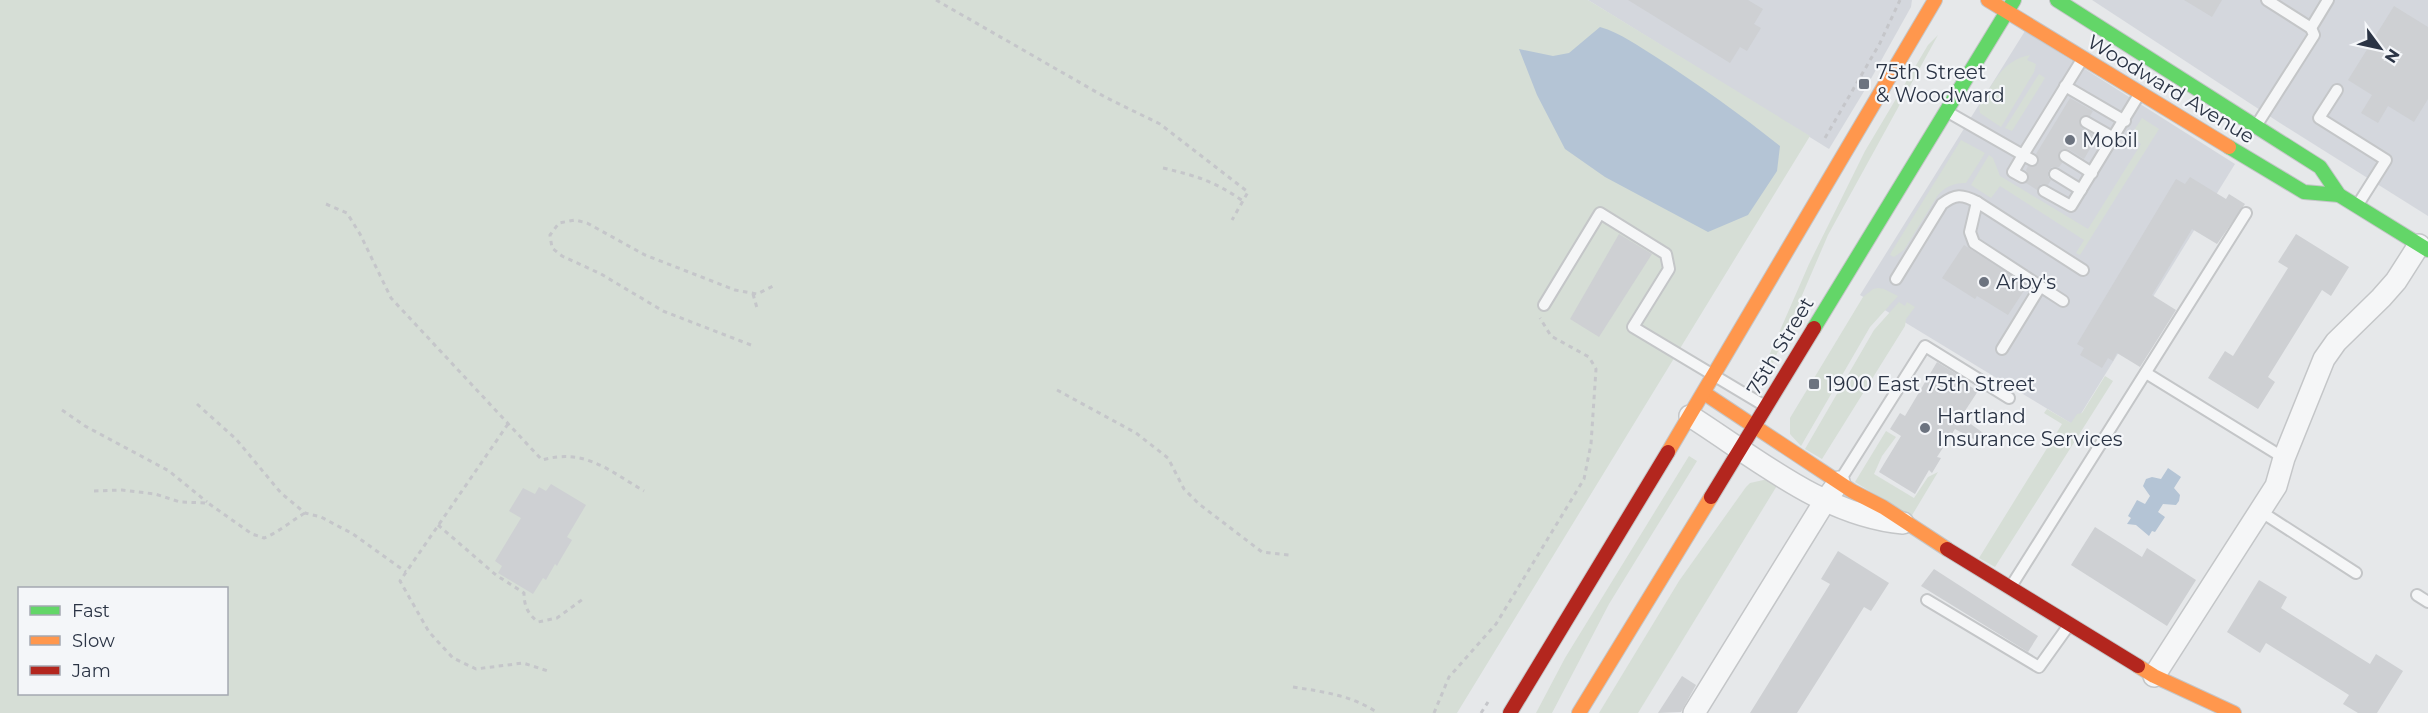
<svg xmlns="http://www.w3.org/2000/svg" width="2428" height="713" font-family="Montserrat,sans-serif">
<rect width="100%" height="100%" fill="#e6e8ea"/>
<g fill="#d4d7dd">
<path d="M1588 0H1912L1911 7 1863 93 1829 149Z"/>
<path d="M2092 0H2428V216L2280 123Z"/>
<path d="M2025 31 2235 164 2074 425 1860 295Z"/>
</g>
<g fill="#d6ded6" fill-rule="evenodd">
<path d="M0 0H1588L1810 136 1457 713H0ZM20 588H226V694H20Z"/>
<path d="M1938 35 1828 235 1772 365 1765 369 1764 367 1809 264 1865 151 1928 45Z"/>
<path d="M2030 55 2027 60 2036 64 2034 72 2001 127 1980 113 1979 107C1992 85 2002 60 2030 55Z"/>
<path d="M2039 74 2045 78 2012 131 2005 128Z"/>
<path d="M2142 118 2159 129 2080 255 2076 253 2084 240 2000 186 1991 198 1971 185 1989 155 1993 158 2000 176 2088 229 2141 144 2131 135Z"/>
<path d="M1961 140 1985 153 1966 183C1954 183 1946 186 1938 195L1904 250 1894 257 1890 255 1892 251Z"/>
<path d="M1878 288 1884 289 1898 296 1870 327 1801 446 1790 434V418L1863 297 1873 289Z"/>
<path d="M1899 302 1905 306 1907 302 1915 307 1906 319 1905 326 1822 459 1805 449 1874 330Z"/>
<path d="M2105 376 2113 381 1995 567 1979 558 2062 424 2044 413 2047 409 2071 423 2077 414 2082 413Z"/>
<path d="M1886 431 1896 437 1882 456 1874 474 1914 498 1928 477 1938 472 1911 517 1855 482Z"/>
<path d="M1689 456 1697 461 1609 604 1552 713H1536L1565 658Z"/>
<path d="M1768 479 1778 484 1638 713H1599L1679 581 1746 487 1750 483Z"/>
</g>
<g fill="#b4c4d5">
<path d="M1600 27C1621 33 1638 46 1656 57 1699 85 1740 114 1780 146L1777 171 1748 215 1708 232 1605 177 1565 149 1537 95 1519 49 1553 56 1569 53Z"/>
<path d="M2168 468 2181 477 2174 488 2180 495 2179 501 2176 505 2163 504 2158 512 2165 517 2155 532 2152 531 2149 536 2136 525 2127 524 2131 518 2128 516 2137 500 2145 504 2150 496 2143 486 2146 479 2152 477 2161 479Z"/>
</g>
<g fill="#ced0d3">
<path d="M1628 0H1748L1763 9 1754 24 1761 28 1747 51 1740 47 1730 63Z"/>
<path d="M2184 0H2222L2212 17Z"/>
<path d="M2394 6 2428 27V99L2414 122 2388 106 2378 123 2361 113 2372 95 2348 80Z"/>
<path d="M2070 98 2093 111 2090 116H2082L2079 123 2082 128 2097 137 2084 159 2068 149 2061 150 2058 156 2062 163 2059 167H2052L2048 171V177L2051 180 2048 185 2041 184 2037 190 2026 183 2029 176 2026 170 2028 166 2033 167 2038 164 2039 159 2036 154Z"/>
<path d="M2190 177 2226 199 2229 194 2245 204 2217 244 2192 229 2152 295 2176 310 2140 367 2117 353 2113 361 2108 358 2102 368 2080 355 2084 348 2077 344 2176 179 2185 184Z"/>
<path d="M1619 234 1652 254 1599 337 1570 319Z"/>
<path d="M2296 234 2349 267 2331 296 2322 290 2268 377 2275 382 2258 409 2208 378 2225 351 2233 356 2288 268 2278 262Z"/>
<path d="M1964 245 2027 286 2008 315 1977 296 1975 299 1942 278Z"/>
<path d="M1937 362 1963 378 1961 381 1978 391 1961 417 1986 435 1981 443 1955 429 1937 457 1941 458 1932 473 1929 470 1915 494 1879 472 1901 436 1890 429 1900 413 1905 416Z"/>
<path d="M551 484 586 505 567 537 572 540 559 562 557 566 555 564 546 580 543 578 533 594 498 573 502 566 495 561 521 518 509 511 523 488 535 494 539 487 546 491Z"/>
<path d="M2095 527 2142 557 2147 548 2196 580 2167 626 2071 565Z"/>
<path d="M1838 551 1889 583 1871 611 1864 607 1797 713H1750L1830 584 1821 579Z"/>
<path d="M1934 569 2038 636 2028 652 1921 586Z"/>
<path d="M2259 580 2287 597 2281 608 2370 664 2376 654 2403 671 2377 713H2358L2343 704 2349 695 2266 643 2260 653 2227 632Z"/>
<path d="M1682 676 1696 685 1681 712 1658 713Z"/>
</g>
<g fill="none" stroke-linecap="round" stroke-linejoin="round">
<g stroke="#c4c6c8" stroke-width="14">
<g id="lane">
<path d="M2267 0 2311 28 2328 0"/>
<path d="M2065 86 2125 121"/>
<path d="M2337 90 2319 118 2386 160 2357 206"/>
<path d="M1946 111 2023 155 2083 58"/>
<path d="M2086 122 2114 138"/>
<path d="M2256 126 2314 35 2311 28"/>
<path d="M2065 156 2092 173"/>
<path d="M2055 174 2081 190"/>
<path d="M2022 177 2013 172 2023 155 2032 160"/>
<path d="M2044 191 2071 206 2140 93"/>
<path d="M1896 279 1942 204C1955 194 1962 194 1977 202"/>
<path d="M2063 301 1974 243 1970 232 1977 202 2083 270"/>
<path d="M1544 305 1600 213 1666 254 1669 269 1633 327 1765 406"/>
<path d="M2002 349 2040 287"/>
<path d="M2146 373 2284 458"/>
<path d="M1839 482 1925 346 2009 398"/>
<path d="M2260 511 2356 573"/>
<path d="M2010 588 2246 213"/>
<path d="M2417 595 2428 602"/>
<path d="M1927 600 2039 667 2069 625"/>
</g>
</g>
<g stroke="#c4c6c8" stroke-width="24">
<g id="street">
<path d="M1690 416C1756 458 1824 516 1903 523"/>
<path d="M2154 676 2276 486 2284 458 2324 359 2336 342 2381 298 2396 281 2419 245"/>
<path d="M1694 713 1825 501 1839 482"/>
</g>
</g>
<g stroke="#c4c6c8" stroke-width="16">
<g id="fast">
<path d="M2057 0 2320 167 2339 195 2428 250"/>
<path d="M2229 147 2304 192 2339 195"/>
<path d="M1814 328 2014 0"/>
</g>
</g>
<g stroke="#c4c6c8" stroke-width="16">
<g id="slow">
<path d="M1988 0 2229 147"/>
<path d="M1704 393 1852 491 1883 507 1947 549"/>
<path d="M1668 452 1935 0"/>
<path d="M2138 666 2154 676 2234 713"/>
<path d="M1579 713 1711 497"/>
</g>
</g>
<g stroke="#c4c6c8" stroke-width="16">
<g id="jam">
<path d="M1711 497 1814 328"/>
<path d="M1947 549 2138 666"/>
<path d="M1510 713 1668 452"/>
</g>
</g>
<g stroke="#c5c6ca" stroke-width="3" stroke-dasharray="4.5 4.5" stroke-linecap="butt">
<path d="M936 0 1105 97 1160 124 1248 192 1232 220"/>
<path d="M1825 138 1880 43 1900 0"/>
<path d="M1163 168C1197 176 1214 181 1243 201"/>
<path d="M326 204 347 213 360 234 391 298 542 460C585 448 608 470 644 491"/>
<path d="M753 294 757 308"/>
<path d="M751 345 663 311 601 274 562 256 552 248 550 235 559 223 575 220 587 223 645 255 735 290 757 294 775 285"/>
<path d="M1057 390 1136 433 1168 458 1184 489 1199 504 1262 552 1289 555"/>
<path d="M197 404 236 439 281 493 305 513 321 517 353 534 406 572"/>
<path d="M62 410 85 426 169 471 207 502"/>
<path d="M508 424 400 581 429 632 453 658 476 669 523 663 548 671"/>
<path d="M94 491 122 490 155 494 180 502 208 503 252 534 264 538C279 532 291 521 305 513"/>
<path d="M438 525 496 575 524 593C524 606 528 614 538 622L557 618 583 599"/>
<path d="M1293 687C1324 692 1351 695 1378 713"/>
<path d="M1434 713 1449 677 1496 624 1584 479 1591 444 1596 369 1589 357 1551 336 1540 318"/>
<path d="M1481 713 1488 702"/>
</g>
<use href="#lane" stroke="#f5f6f7" stroke-width="10"/>
<use href="#street" stroke="#f5f6f7" stroke-width="21"/>
<use href="#fast" stroke="#63d668" stroke-width="14"/>
<use href="#slow" stroke="#ff974d" stroke-width="14"/>
<use href="#jam" stroke="#b3261e" stroke-width="14"/>
</g>
<g fill="#6c737f" stroke="#f4f6f9" stroke-width="2">
<rect x="1858" y="78" width="12" height="12" rx="3"/>
<circle cx="2070" cy="140" r="6"/>
<circle cx="1984" cy="282" r="6"/>
<rect x="1808" y="378" width="12" height="12" rx="3"/>
<circle cx="1925" cy="428" r="6"/>
</g>
<g text-anchor="middle" dominant-baseline="central" stroke-width="4.5" stroke-linejoin="round" paint-order="stroke">
<g font-size="20" fill="#2b3445" stroke="#f4f6f9" text-anchor="start">
<text x="1876" y="72">75th Street<tspan x="1876" dy="23">&amp; Woodward</tspan></text>
<text x="2082" y="140">Mobil</text>
<text x="1996" y="282">Arby's</text>
<text x="1826" y="384">1900 East 75th Street</text>
<text x="1937" y="416">Hartland<tspan x="1937" dy="23">Insurance Services</tspan></text>
</g>
<g font-size="20" fill="#2b3445" stroke="#f4f6f9">
<text transform="translate(2171 89) rotate(31)">Woodward Avenue</text>
<text transform="translate(1780 346) rotate(-59)">75th Street</text>
</g>
</g>
<rect x="18" y="587" width="210" height="108" fill="#f4f6f9" stroke="#a4a8b1" stroke-width="1.5"/>
<rect x="30" y="606" width="30" height="9" fill="#63d668" stroke="#a4a8b1" stroke-width="1.5"/>
<text x="72" y="617" font-size="18" fill="#2b3445">Fast</text>
<rect x="30" y="636" width="30" height="9" fill="#ff974d" stroke="#a4a8b1" stroke-width="1.5"/>
<text x="72" y="647" font-size="18" fill="#2b3445">Slow</text>
<rect x="30" y="666" width="30" height="9" fill="#b3261e" stroke="#a4a8b1" stroke-width="1.5"/>
<text x="72" y="677" font-size="18" fill="#2b3445">Jam</text>
<g transform="translate(2380 48) rotate(123)" stroke="#f4f6f9" stroke-width="4.5" paint-order="stroke">
<path d="M0-4.5L10 22L0 15L-10 22Z" fill="#2b3445"/>
<text y="-9" font-size="16" font-weight="bold" text-anchor="middle" fill="#2b3445">N</text>
</g>
</svg>
